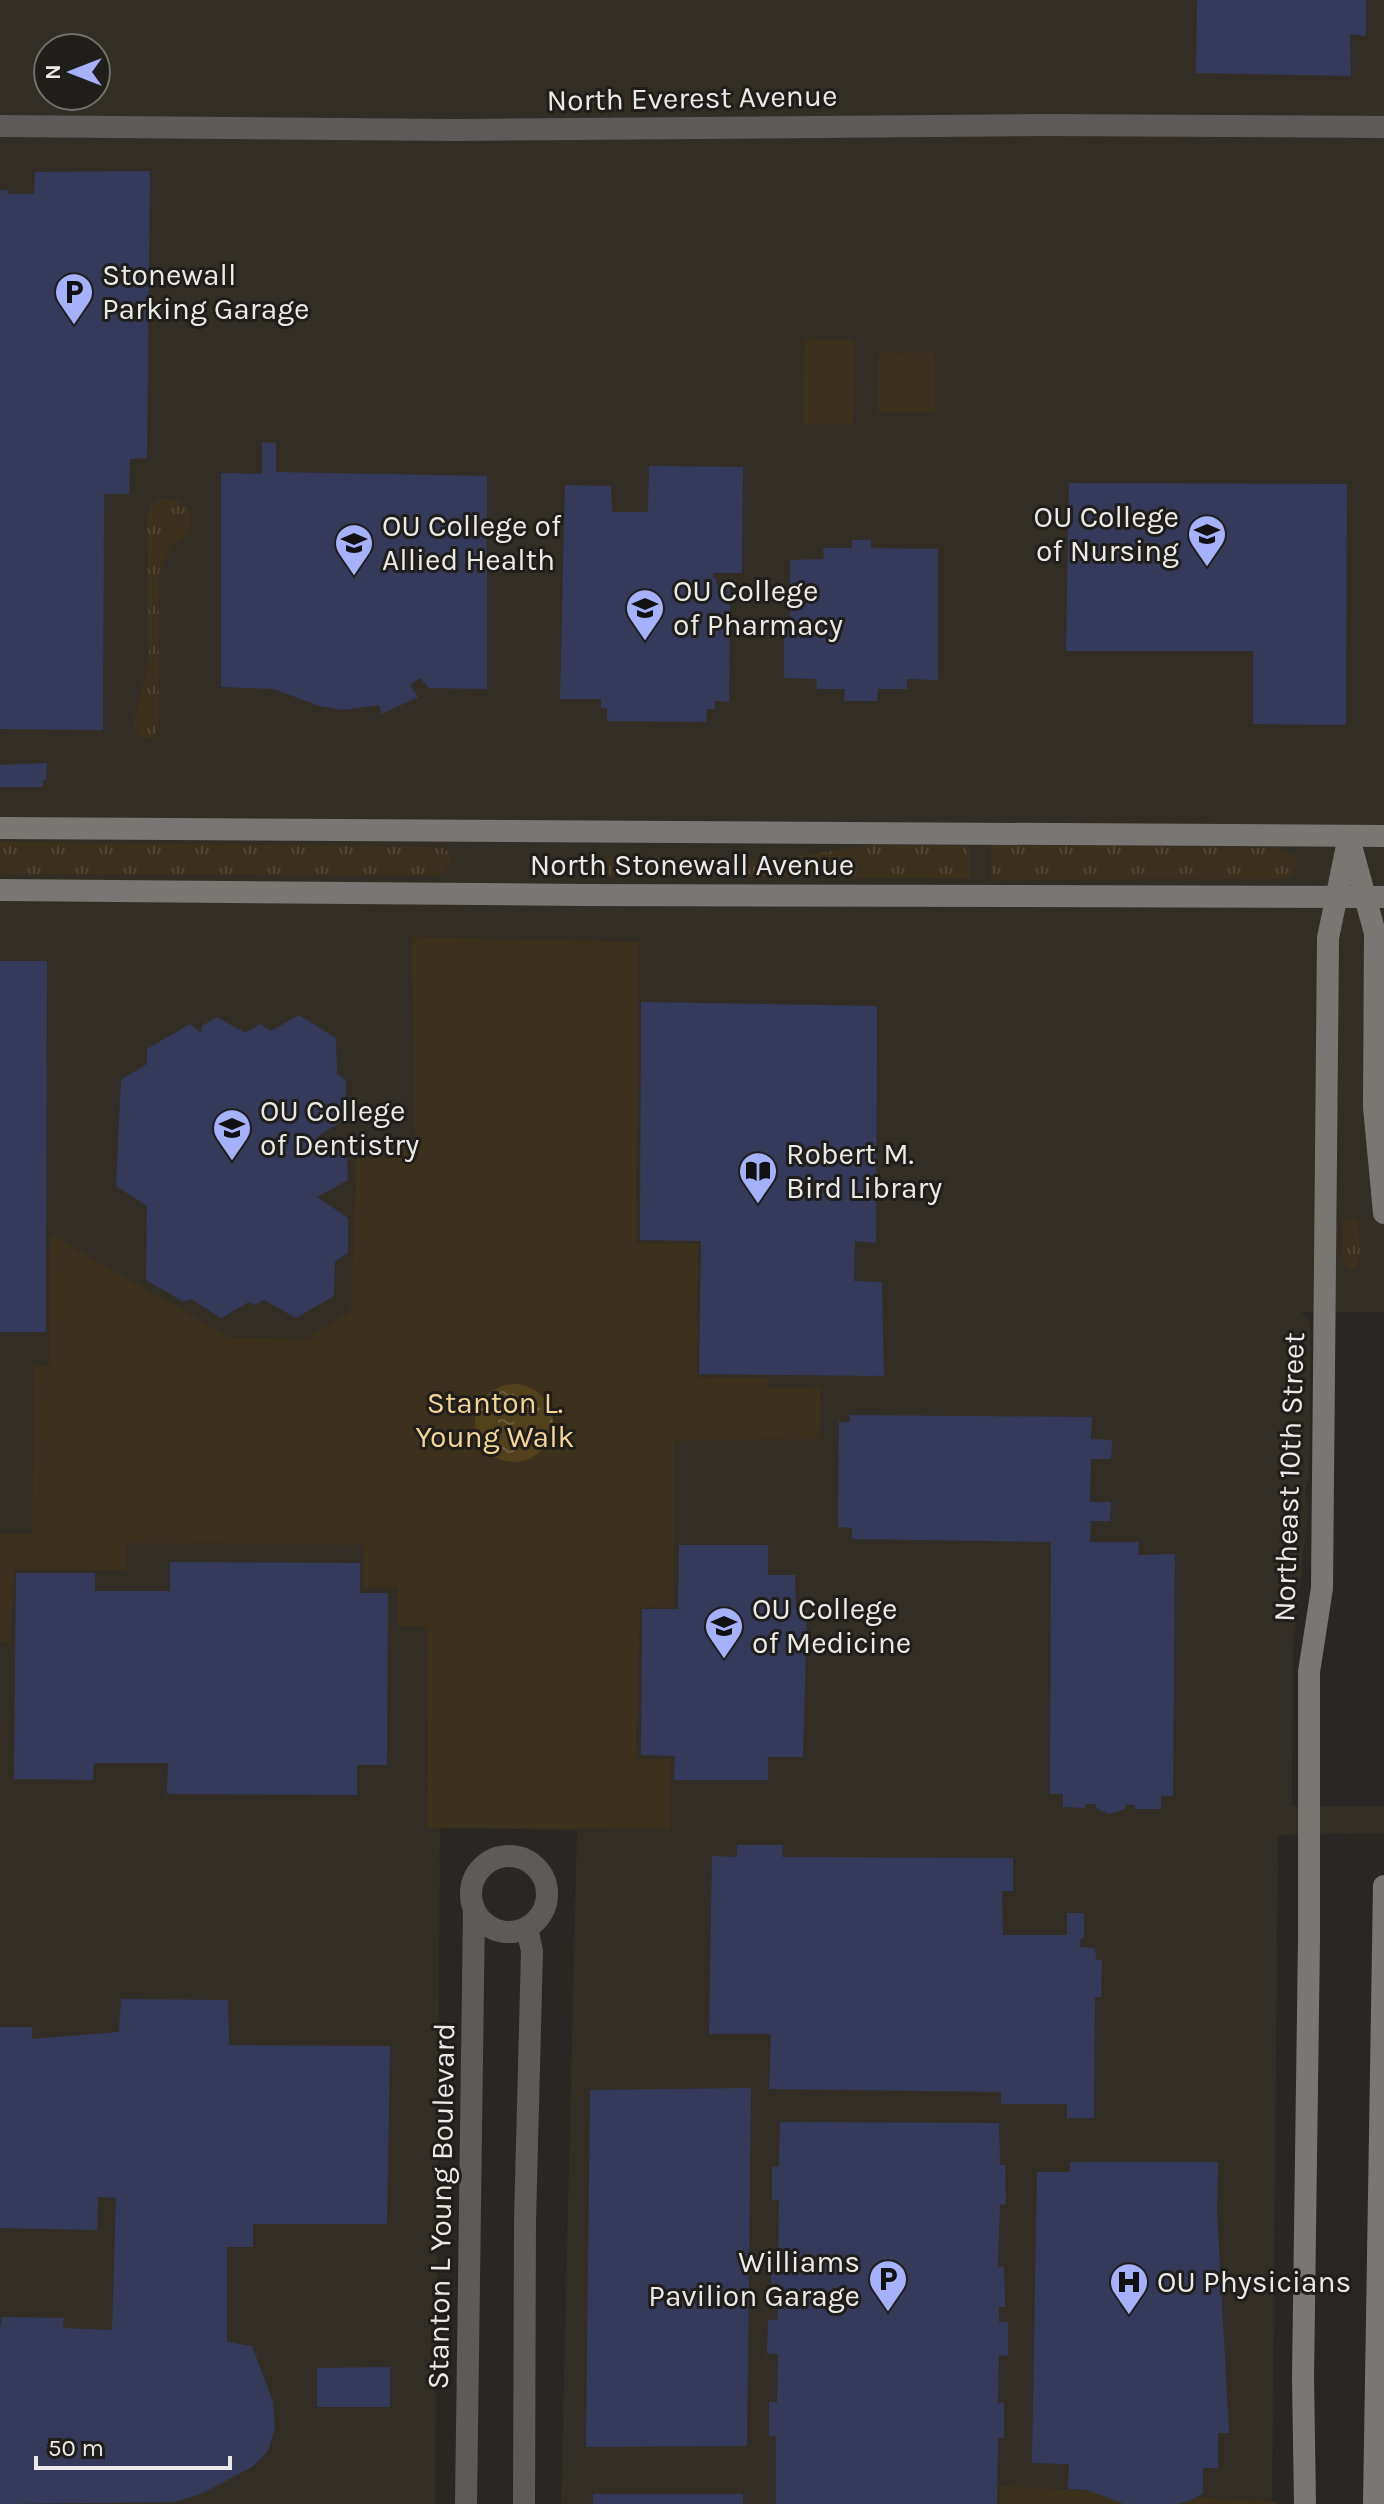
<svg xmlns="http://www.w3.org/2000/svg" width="1384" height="2504" font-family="Karla,sans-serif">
<defs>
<pattern id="grass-tufts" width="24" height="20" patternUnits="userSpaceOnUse" patternTransform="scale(2)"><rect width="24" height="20" fill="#3c311c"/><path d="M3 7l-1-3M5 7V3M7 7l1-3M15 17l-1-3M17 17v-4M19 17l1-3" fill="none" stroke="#4f4532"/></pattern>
<pattern id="water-ripples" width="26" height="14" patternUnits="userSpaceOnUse" patternTransform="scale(2)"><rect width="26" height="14" fill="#52411b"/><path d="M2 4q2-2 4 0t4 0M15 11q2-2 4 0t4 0" fill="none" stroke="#6b5d3c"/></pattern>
</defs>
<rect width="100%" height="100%" fill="#292724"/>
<path fill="#332e25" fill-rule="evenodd" d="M0 0H1384V1312H1301L1309 1320 1311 1325 1309 1477 1305 1492 1308 1510 1293 1648 1292 1806H1384V1833L1278 1835 1272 2504H561L577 1830 440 1828 435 2504H0ZM48 48H96V96H48Z"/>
<g fill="url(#grass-tufts)">
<path d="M163 498 178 501 189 510 192 520 188 533 172 546 159 572V729L150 739C138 737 135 732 134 721L149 661 147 517 151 506Z"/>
<path d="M0 842 436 847 446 849 451 857 450 866 440 875 0 874Z"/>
<path d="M871 845 969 846 970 878 592 876V857L780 859Z"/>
<path d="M991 845 1275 848 1293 855 1298 863 1291 876 1284 879 991 880Z"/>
<path d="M1343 1219H1358L1360 1256 1354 1269H1347L1342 1255Z"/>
</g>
<g fill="#3c311c">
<path d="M805 339 854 340 853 424H804Z"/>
<path d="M879 352 935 353V412H878Z"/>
<path d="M412 937 639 942 636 1243 698 1244 697 1377 768 1378V1388L821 1387 819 1439 674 1441 673 1607 640 1608 636 1759H671L670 1829 427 1828 428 1626H398V1587H364V1545L126 1543 125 1570H14L11 1642H0V1534H32L35 1366H49L51 1235 230 1338 307 1339 351 1311 357 1146H415Z"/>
<path d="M1000 2486 1276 2502V2504H1000Z"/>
</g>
<circle fill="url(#water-ripples)" cx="514" cy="1423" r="39"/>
<g fill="#353a5b">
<path d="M1197 0H1366V36L1350 34 1351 76 1196 73Z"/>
<path d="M150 171 147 458 130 459 129 494H104L103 730 0 729V190H8V194H34L35 172Z"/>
<path d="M262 442 276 443V472L487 476V689L429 688 420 678 410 685 418 697 382 714 379 705 342 710 319 706 274 689 221 687V473L262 474Z"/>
<path d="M649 466 743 467 742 573H713V578H716V585H730L729 702 715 701V709H707L706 722 607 721V708H601V699H560L565 485 611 486 612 512H648Z"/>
<path d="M1069 483 1347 484 1346 725 1253 724V651H1066Z"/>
<path d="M852 540H871V548L938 549V680L907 679V689H878L877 701H844L845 689H817L816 679 784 678V628H790V560L824 559 823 548H852Z"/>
<path d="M47 763 46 780H43V787H0V765Z"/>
<path d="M0 961H47L46 1332H0Z"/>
<path d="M641 1002 877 1006 876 1243 855 1241 854 1281 882 1282 884 1376 699 1374 701 1241 640 1240Z"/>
<path d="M299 1015 336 1038 337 1074 346 1080V1118L317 1137 347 1156 348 1180 317 1197 348 1218V1253L335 1261 334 1296 296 1318 264 1300 254 1305 249 1302 221 1318 191 1299 184 1302 146 1280 147 1206 116 1186 121 1080 147 1064V1049L190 1024 201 1033 202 1026 217 1017 245 1033 260 1024 271 1031Z"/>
<path d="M850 1415 1092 1417 1091 1439 1112 1440 1111 1459H1091L1090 1502H1111L1110 1521H1091L1090 1542H1139L1138 1555 1175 1554 1173 1796H1161V1809H1135V1805H1126V1809L1109 1814 1096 1808V1804H1085V1808L1063 1807V1794H1050L1051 1542 852 1539V1528L838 1527 839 1422H850Z"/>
<path d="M679 1545H768V1575H795L796 1610H807L803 1757H768V1780H674L675 1756 641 1755 642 1609H678Z"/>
<path d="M170 1562 360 1563V1593H388L387 1765H357V1795L167 1794 168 1763H94L93 1780 14 1779 16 1573H95V1591H170Z"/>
<path d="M737 1845H783L782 1857 1013 1858V1891H1002L1003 1935H1067V1913H1084V1938H1081L1080 1947 1095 1948 1096 1960H1102L1101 1997H1095L1094 2118H1067V2104H1001V2092L769 2089 771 2034H709L712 1856 737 1857Z"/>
<path d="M121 1999 228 2000 229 2045 390 2046 387 2224H253V2247H227V2342L252 2346 273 2402 275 2428 268 2451 252 2467 201 2494 175 2502 0 2504V2328L2 2317 64 2318 63 2328 112 2330 116 2198 98 2197 97 2230 0 2228V2027H32V2039L119 2032Z"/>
<path d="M751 2088 747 2446 586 2447 590 2090Z"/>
<path d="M780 2122 999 2123 1000 2165H1005L1006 2204 1000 2205 998 2267H1004L1005 2307H999V2322H1008V2356L999 2355 998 2403H1004V2438H998L997 2504H776V2436H769V2402H777L778 2354H767L768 2320H777L778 2304H771V2269H778L779 2200H772V2167L779 2166Z"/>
<path d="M1070 2162H1218L1217 2210 1229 2433H1218V2468H1203V2494L1188 2501 1178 2504H1124L1087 2490 1068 2489 1069 2464 1032 2463 1037 2172H1070Z"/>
<path d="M390 2367V2407H317V2368Z"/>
<rect x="593" y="2494" width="150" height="10"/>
</g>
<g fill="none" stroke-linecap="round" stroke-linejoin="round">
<path stroke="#5c5b59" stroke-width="22" d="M0 126 456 130 1047 125 1384 127"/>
<g stroke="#5c5b59" stroke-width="22">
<circle cx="509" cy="1894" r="38"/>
<path d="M466 2504 474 1909"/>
<path d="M524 2504 525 2221 532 1951 527 1928"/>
</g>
<g stroke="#797774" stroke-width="22">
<path d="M0 828 1384 836"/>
<path d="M1350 842 1375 933 1374 1107 1384 1213"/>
<path d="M0 890 583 895 1384 897"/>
<path d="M1305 2504 1303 2378 1309 1939V1672L1322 1588 1328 938 1349 836"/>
<path d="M1374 2504 1384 1886"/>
</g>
</g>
<defs>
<g id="parking-pin" transform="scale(2)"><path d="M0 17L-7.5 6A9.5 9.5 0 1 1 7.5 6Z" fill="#a6b1fc" stroke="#1f1e1a"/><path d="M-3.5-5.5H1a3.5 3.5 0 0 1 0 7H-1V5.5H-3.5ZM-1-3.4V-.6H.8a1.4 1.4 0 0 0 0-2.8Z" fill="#111"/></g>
<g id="university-pin" transform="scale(2)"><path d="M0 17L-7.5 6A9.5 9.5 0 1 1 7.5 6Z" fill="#a6b1fc" stroke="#1f1e1a"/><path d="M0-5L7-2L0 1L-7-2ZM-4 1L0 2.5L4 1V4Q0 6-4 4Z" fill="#111"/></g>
<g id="library-pin" transform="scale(2)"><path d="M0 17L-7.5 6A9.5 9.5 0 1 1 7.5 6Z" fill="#a6b1fc" stroke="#1f1e1a"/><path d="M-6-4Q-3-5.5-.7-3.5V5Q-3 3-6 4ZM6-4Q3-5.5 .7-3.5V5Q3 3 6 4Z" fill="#111"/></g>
<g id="hospital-pin" transform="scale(2)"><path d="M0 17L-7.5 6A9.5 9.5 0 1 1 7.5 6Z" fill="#a6b1fc" stroke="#1f1e1a"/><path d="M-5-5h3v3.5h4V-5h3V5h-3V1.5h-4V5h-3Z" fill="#111"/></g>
</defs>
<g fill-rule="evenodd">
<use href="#parking-pin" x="74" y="292"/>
<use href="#university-pin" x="1207" y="534"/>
<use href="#university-pin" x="354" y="543"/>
<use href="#university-pin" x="645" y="608"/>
<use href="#university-pin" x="232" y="1128"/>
<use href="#library-pin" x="758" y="1171"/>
<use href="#university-pin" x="724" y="1626"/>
<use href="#parking-pin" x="888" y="2279"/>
<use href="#hospital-pin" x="1129" y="2282"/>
</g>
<g text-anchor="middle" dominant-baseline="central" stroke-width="6" stroke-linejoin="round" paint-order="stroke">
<g font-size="30" fill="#ebeae8" stroke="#1f1e1a">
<text transform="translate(692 98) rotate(-1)">North Everest Avenue</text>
<text x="692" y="865">North Stonewall Avenue</text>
<text transform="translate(1289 1477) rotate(-88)">Northeast 10th Street</text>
<text transform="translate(441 2206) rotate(-89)">Stanton L Young Boulevard</text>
</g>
<g font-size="30" fill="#ebeae8" stroke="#1f1e1a" text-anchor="start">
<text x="102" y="275">Stonewall<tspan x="102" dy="34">Parking Garage</tspan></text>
<text x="1179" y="517" text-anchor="end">OU College<tspan x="1179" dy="34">of Nursing</tspan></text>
<text x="382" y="526">OU College of<tspan x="382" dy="34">Allied Health</tspan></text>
<text x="673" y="591">OU College<tspan x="673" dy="34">of Pharmacy</tspan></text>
<text x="260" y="1111">OU College<tspan x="260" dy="34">of Dentistry</tspan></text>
<text x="786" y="1154">Robert M.<tspan x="786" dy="34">Bird Library</tspan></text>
<text x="752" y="1609">OU College<tspan x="752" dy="34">of Medicine</tspan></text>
<text x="860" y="2262" text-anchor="end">Williams<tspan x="860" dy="34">Pavilion Garage</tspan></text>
<text x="1157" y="2282">OU Physicians</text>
</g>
<g font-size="30" fill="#f4d595" stroke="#1f1e1a">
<text x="495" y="1403">Stanton L.<tspan x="495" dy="34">Young Walk</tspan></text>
</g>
</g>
<g transform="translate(72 72) rotate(270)"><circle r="38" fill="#1f1e1a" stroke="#71706c" stroke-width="2"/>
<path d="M0-6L14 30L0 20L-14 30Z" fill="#a6b1fc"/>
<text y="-12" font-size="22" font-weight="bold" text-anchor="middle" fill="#ebeae8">N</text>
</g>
<path d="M36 2456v12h194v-12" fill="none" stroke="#ebeae8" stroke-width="4"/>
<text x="48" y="2456" font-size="24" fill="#ebeae8" stroke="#1f1e1a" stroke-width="6" paint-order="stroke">50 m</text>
</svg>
